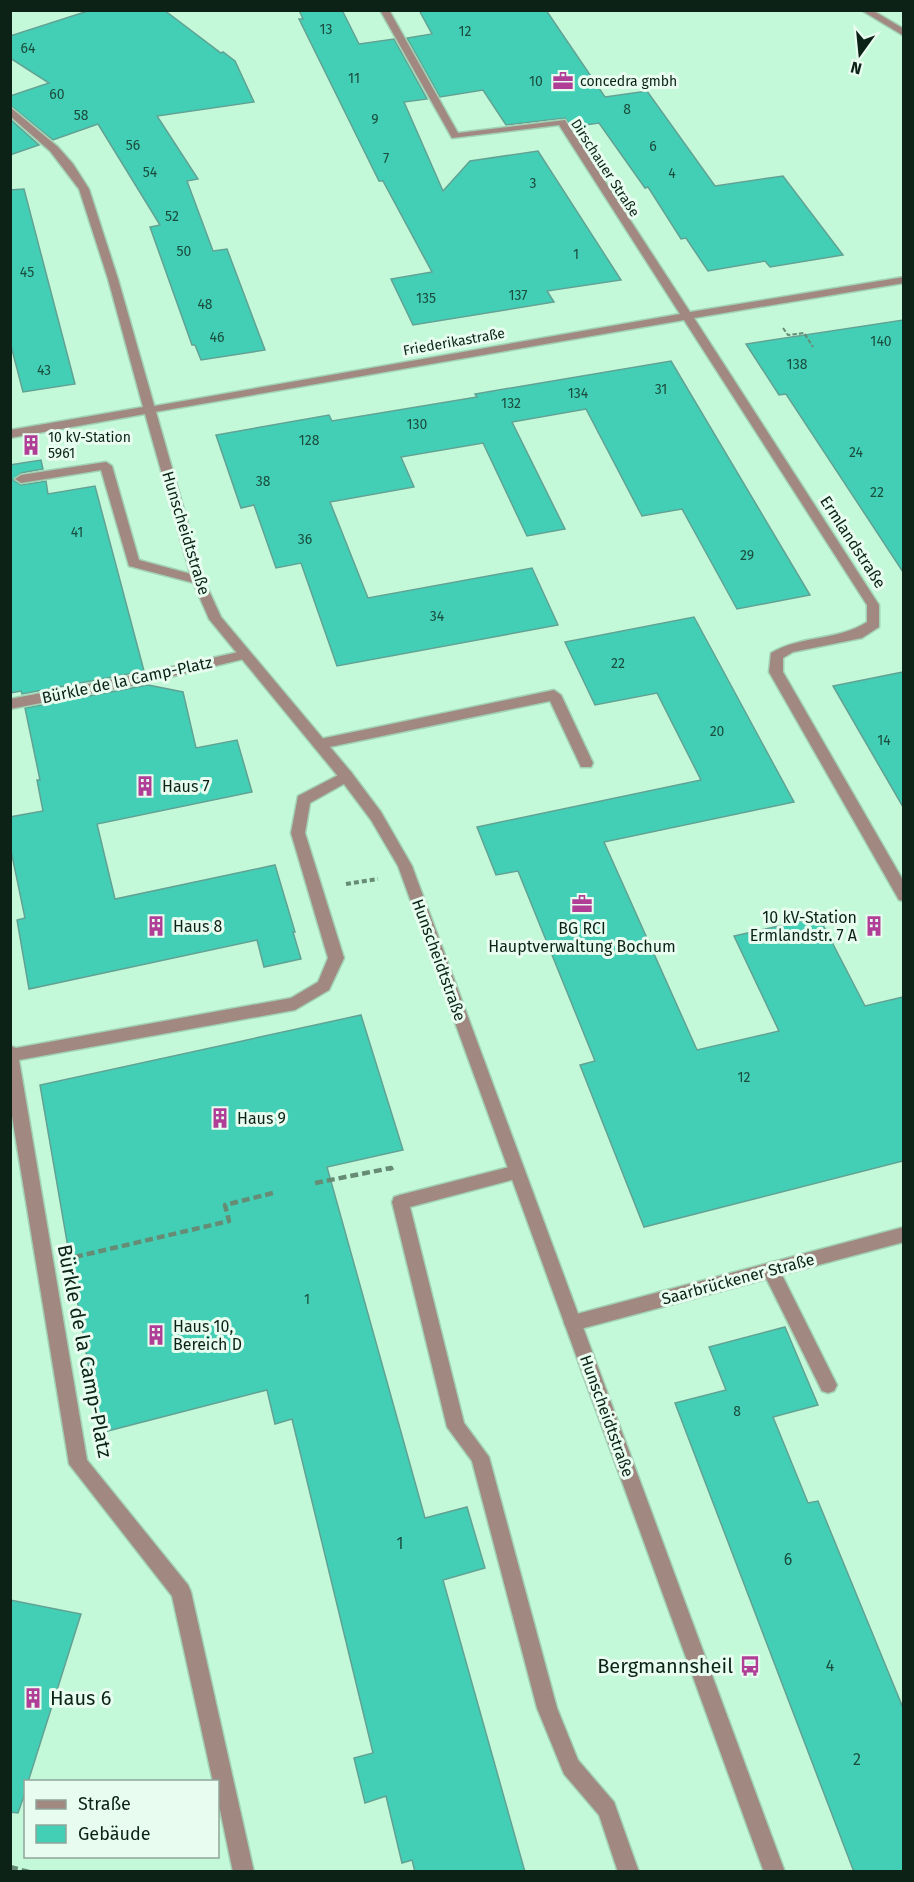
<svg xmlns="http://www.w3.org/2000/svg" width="914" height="1882" font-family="'Fira Sans',sans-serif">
<rect width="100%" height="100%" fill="#c3f9d8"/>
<g fill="#43cfb5" stroke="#62a294" stroke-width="1.5">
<path d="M91 10H164L221 53 223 52 235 61 254 102 157 116 198 179 187 181 213 251 227 249 265 350 201 360 195 345H192L150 227 160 225 98 124 53 140 10 105V96L49 83 10 58V36Z"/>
<path d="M299 10H342L359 44 394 39 427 99 404 102 443 191 470 161 538 151 621 280 547 291 554 302 413 325 391 279 432 272 383 181H379L299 19H303Z"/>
<path d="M419 10H546L605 97 647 91 715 186 783 176 843 255 770 267 765 261 708 271 686 238 681 239 648 187 645 188 599 123 572 127 565 118 506 125 483 90 440 97 407 38 432 34Z"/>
<path d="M10 119 39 145 10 155Z"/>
<path d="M24 189 75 384 23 392 10 342V190Z"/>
<path d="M903 320V572L786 394 779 395 746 344Z"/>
<path d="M671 361 810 595 737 609 682 509 642 516 586 409 512 422 565 529 527 536 483 443 401 457 414 487 330 502 368 598 532 568 558 625 337 666 301 563 276 568 254 505 241 508 216 435 329 415 332 421 477 397 475 394Z"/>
<path d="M41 460 43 469 21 473 13 480 21 485 46 481 48 494 95 486 144 671 22 694 21 691 10 693V465Z"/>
<path d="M694 617 794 802 604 842 697 1050 779 1031 734 936 819 917 865 1006 903 997V1161L644 1227 580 1065 595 1061 518 871 496 875 477 827 701 780 657 693 595 705 565 642Z"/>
<path d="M903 672V807L833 686Z"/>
<path d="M148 685 183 692 196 748 237 740 252 792 97 824 115 899 275 865 295 932H293L301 959 264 967 257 940 29 989 17 920 25 918 10 846V817L43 811 37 780H40L25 708Z"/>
<path d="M361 1015 403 1150 327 1167 425 1518 467 1507 485 1568 443 1580 525 1872H415L412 1860 402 1863 386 1796 365 1803 354 1758 373 1753 292 1419 275 1424 267 1390 100 1433 40 1085Z"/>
<path d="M785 1327 818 1405 773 1417 808 1503 818 1501 903 1708V1872H854L675 1403 726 1390 709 1347Z"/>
<path d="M10 1600 81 1614 28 1782H26V1790L18 1813 10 1812Z"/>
</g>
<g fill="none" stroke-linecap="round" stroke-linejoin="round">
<g stroke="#a2d2b5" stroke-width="3">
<g id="service">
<path d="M106 462 112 466 139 560 202 577 204 580 202 583 198 584 129 566 101 470 21 483 15 479 21 475Z"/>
<path d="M243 651 248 652 250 655 248 658 145 683 10 709V699L145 673Z"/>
<path d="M554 690 561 695 593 763 591 767H581L550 701 320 749 313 744 320 739Z"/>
<path d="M346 771 351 772 353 776 351 780 310 803 305 833 344 958 329 990 295 1010 19 1060 87 1460 188 1585 191 1592 254 1872H233L218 1800V1782H213L172 1596 69 1464 10 1104V1046L16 1048 291 998 318 982 328 958 291 833 298 796Z"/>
<path d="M517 1165 523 1167 525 1172 523 1177 410 1207 464 1423 489 1457 557 1708 578 1760 614 1802 639 1872H618L599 1815 564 1774 537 1708 472 1461 447 1427 392 1202 394 1197 400 1195Z"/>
<path d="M771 1262 777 1265 837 1385 834 1391 828 1393 822 1391 762 1270 765 1265Z"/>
</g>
</g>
<g stroke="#a2d2b5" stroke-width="3">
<g id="minor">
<path d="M380 10H389L458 133 565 120 690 312 904 277V283L694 318 879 605V627L862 638 793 652 783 658V672L904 882V901L899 900 769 672 771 653C801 635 838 641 867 622V605L684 320 149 413 143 410 149 407 680 314 559 125 452 138Z"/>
<path d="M861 10H872L904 29V36Z"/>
<path d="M904 1227V1242L573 1331 567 1329 564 1323 567 1317 573 1315Z"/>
</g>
</g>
<g stroke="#a2d2b5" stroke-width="3">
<path id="tertiary" d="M10 107 58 147 73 164 89 189 118 279 204 580 221 617 351 772 381 812 412 866 785 1872H764L398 866 371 820 341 780 209 619 192 580 145 414 10 438V430L143 407 108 279 79 189 50 151 10 116Z"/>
</g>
<path stroke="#668c76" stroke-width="2" stroke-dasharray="4.5 2" stroke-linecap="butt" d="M783 328 788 335 804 333 813 347"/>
<path stroke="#668c76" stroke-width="4" stroke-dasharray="5 3" stroke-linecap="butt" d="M346 884 378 879"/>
<g stroke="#668c76" stroke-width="4.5" stroke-dasharray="8 4" stroke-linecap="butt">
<path d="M315 1183 391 1168 393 1173"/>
<path d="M75 1257 229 1221 225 1205 273 1193"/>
<path d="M10 1867 29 1872"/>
</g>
<use href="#service" fill="#a18982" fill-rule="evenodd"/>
<use href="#minor" fill="#a18982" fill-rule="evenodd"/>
<use href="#tertiary" fill="#a18982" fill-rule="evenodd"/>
</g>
<defs>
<g id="office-bare" transform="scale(1.62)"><path d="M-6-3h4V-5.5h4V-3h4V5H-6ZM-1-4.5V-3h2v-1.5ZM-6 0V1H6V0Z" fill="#b03d96" stroke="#e8fdf0" stroke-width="2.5" paint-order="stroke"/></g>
<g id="building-bare" transform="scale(1.62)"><path d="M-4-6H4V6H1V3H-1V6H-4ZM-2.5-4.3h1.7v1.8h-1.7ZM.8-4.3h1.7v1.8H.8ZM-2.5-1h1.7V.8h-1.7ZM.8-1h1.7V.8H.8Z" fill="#b03d96" stroke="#e8fdf0" stroke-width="2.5" paint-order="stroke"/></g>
<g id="bus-bare" transform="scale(1.62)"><path d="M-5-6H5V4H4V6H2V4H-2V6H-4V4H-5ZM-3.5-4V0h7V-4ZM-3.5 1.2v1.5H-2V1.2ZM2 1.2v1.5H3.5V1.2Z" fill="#b03d96" stroke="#e8fdf0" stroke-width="2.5" paint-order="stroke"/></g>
</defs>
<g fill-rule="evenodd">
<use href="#office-bare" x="563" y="81"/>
<use href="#building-bare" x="31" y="445"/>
<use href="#building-bare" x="145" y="786"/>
<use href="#office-bare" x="582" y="904"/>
<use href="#building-bare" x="156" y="926"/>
<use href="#building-bare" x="874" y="926"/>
<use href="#building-bare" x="220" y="1118"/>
<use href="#building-bare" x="156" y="1335"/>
<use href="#bus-bare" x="750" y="1666"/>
<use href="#building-bare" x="33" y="1698"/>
</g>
<g text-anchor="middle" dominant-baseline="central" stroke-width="6" stroke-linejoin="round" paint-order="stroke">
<g font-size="14" fill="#1a4d3e">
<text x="326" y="29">13</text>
<text x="465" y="31">12</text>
<text x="28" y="48">64</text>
<text x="354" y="78">11</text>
<text x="536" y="81">10</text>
<text x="57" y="94">60</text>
<text x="627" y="109">8</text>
<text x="81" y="115">58</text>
<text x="375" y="119">9</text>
<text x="133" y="145">56</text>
<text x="653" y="146">6</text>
<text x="386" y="158">7</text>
<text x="150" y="172">54</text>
<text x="672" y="173">4</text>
<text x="533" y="183">3</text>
<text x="172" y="216">52</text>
<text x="184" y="251">50</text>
<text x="576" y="254">1</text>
<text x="27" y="272">45</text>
<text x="518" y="295">137</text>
<text x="426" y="298">135</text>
<text x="205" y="304">48</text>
<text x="217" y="337">46</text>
<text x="881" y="341">140</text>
<text x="797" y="364">138</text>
<text x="44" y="370">43</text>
<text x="661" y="389">31</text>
<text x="578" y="393">134</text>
<text x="511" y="403">132</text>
<text x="417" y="424">130</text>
<text x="309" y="440">128</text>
<text x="856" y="452">24</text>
<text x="263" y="481">38</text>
<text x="877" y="492">22</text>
<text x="77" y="532">41</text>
<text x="305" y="539">36</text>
<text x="747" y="555">29</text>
<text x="437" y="616">34</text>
<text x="618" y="663">22</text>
<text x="717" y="731">20</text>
<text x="884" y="740">14</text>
<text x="744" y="1077">12</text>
<text x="307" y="1299">1</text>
<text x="737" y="1411">8</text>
</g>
<g font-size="14" fill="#0d2217" stroke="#e8fdf0" text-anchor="start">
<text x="580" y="81">concedra gmbh</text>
<text x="48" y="437">10 kV-Station<tspan x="48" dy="16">5961</tspan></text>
</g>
<g font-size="14" fill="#0d2217" stroke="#e8fdf0">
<text transform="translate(605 168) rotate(57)">Dirschauer Straße</text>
<text transform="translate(454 342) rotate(-10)">Friederikastraße</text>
</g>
<g font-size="16" fill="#0d2217" stroke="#e8fdf0">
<text transform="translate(186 533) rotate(73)">Hunscheidtstraße</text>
<text transform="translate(853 542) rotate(57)">Ermlandstraße</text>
<text transform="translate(127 680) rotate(-12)">Bürkle de la Camp-Platz</text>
<text transform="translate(439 960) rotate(70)">Hunscheidtstraße</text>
<text transform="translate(738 1279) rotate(-15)">Saarbrückener Straße</text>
<text transform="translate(607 1416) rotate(70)">Hunscheidtstraße</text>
</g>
<g font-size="16" fill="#0d2217" stroke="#e8fdf0" text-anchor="start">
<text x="162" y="786">Haus 7</text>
<text x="857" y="917" text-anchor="end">10 kV-Station<tspan x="857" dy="18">Ermlandstr. 7 A</tspan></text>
<text x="173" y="926">Haus 8</text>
<text x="582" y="928" text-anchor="middle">BG RCI<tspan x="582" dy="18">Hauptverwaltung Bochum</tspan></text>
<text x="237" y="1118">Haus 9</text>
<text x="173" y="1326">Haus 10,<tspan x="173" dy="18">Bereich D</tspan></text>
</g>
<g font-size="16" fill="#1a4d3e">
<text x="400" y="1543">1</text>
<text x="788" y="1559">6</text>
<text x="830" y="1665">4</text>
<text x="857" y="1759">2</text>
</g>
<g font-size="20" fill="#0d2217" stroke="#e8fdf0">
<text transform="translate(85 1351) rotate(79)">Bürkle de la Camp-Platz</text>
</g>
<g font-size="20" fill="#0d2217" stroke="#e8fdf0" text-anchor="end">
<text x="733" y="1666">Bergmannsheil</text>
<text x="50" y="1698" text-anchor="start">Haus 6</text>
</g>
</g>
<rect width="914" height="1882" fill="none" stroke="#0d2217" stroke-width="24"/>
<rect x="24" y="1780" width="195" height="78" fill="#e8fdf0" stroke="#90a599" stroke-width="1.5"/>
<rect x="36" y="1800" width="30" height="9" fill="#a18982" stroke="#90a599" stroke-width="1.5"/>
<text x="78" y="1810" font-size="18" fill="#0d2217">Straße</text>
<rect x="36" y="1825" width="30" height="18" fill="#43cfb5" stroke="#90a599" stroke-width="1.5"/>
<text x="78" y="1840" font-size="18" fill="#0d2217">Gebäude</text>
<g transform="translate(860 54) rotate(195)" stroke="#e8fdf0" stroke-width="4.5" paint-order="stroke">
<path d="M0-4.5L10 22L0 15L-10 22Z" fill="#0d2217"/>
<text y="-9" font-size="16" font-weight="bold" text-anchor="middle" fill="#0d2217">N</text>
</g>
</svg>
